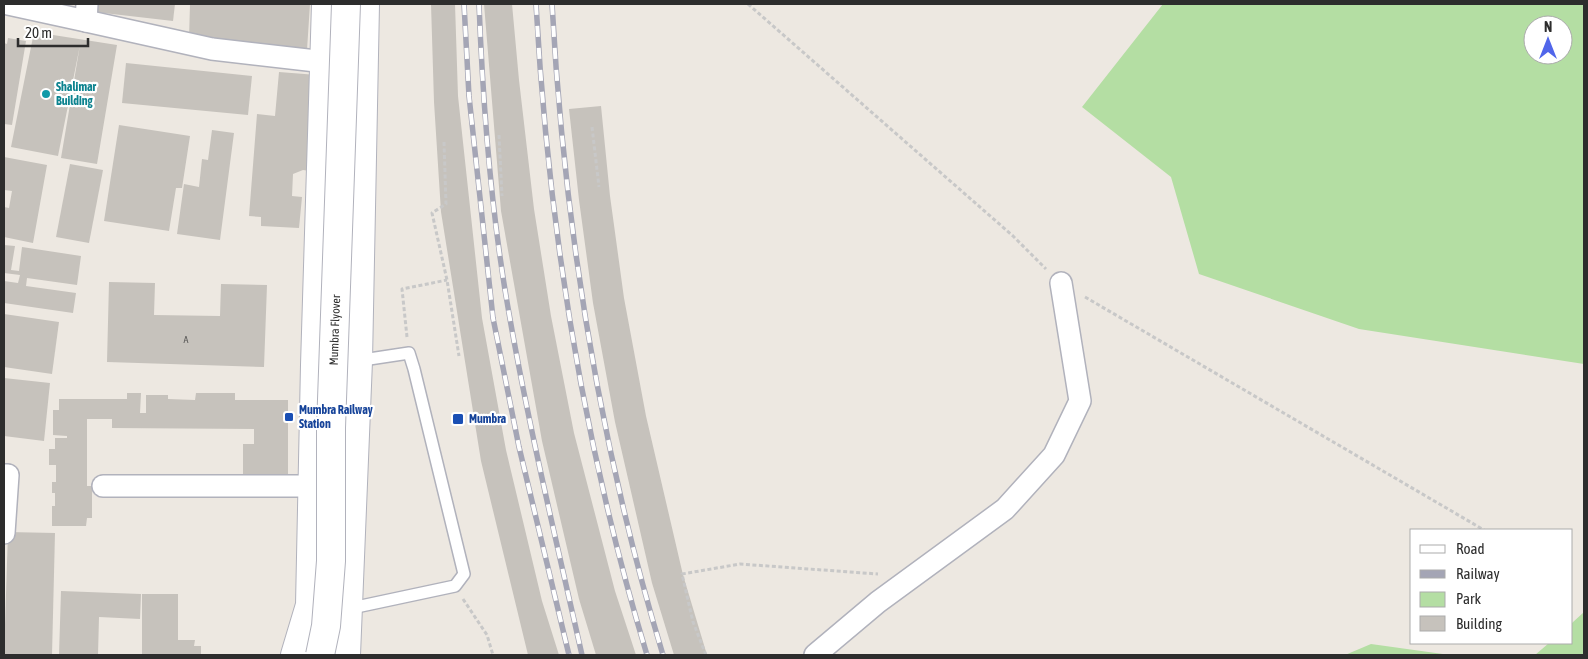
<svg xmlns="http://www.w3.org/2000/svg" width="1588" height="659" font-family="'Asap Condensed',sans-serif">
<rect width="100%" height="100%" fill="#ede8e1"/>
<g fill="#b4dea3" fill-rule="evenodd">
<path d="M1163 4H1584V364L1359 329 1199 274 1171 177 1082 107ZM1533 25H1563V55H1533Z"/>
<path d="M1584 612V655H1535L1549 643H1572V623Z"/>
<path d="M1371 644 1450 655H1345Z"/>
</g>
<g fill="#c6c2bc">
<path d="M95 4H175L173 21 95 12Z"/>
<path d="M190 4H310L307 50 229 47 230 40 189 39Z"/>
<path d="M431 4H455L458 96 482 318 506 450 542 601 559 655H528L481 461 441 212 434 102Z"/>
<path d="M484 4H512L519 80 534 209 551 316 574 433 615 591 636 655H596L579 599 542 441 501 211Z"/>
<path d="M34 32 117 45 97 164 61 158 80 45 58 156 11 147Z"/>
<path d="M8 38 26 41 12 125 4 124V43L7 44Z"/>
<path d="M126 63 252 76 248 115 122 103Z"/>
<path d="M279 72 317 75 310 171 303 170 293 174 292 196 302 197 299 228 261 226V217L249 216 257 114 275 116Z"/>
<path d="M601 106 610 196 624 298 646 416 683 575 707 655H674L652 583 615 422 593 303 579 200 569 109Z"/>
<path d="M119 125 190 136 182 188H176L169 231 104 221Z"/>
<path d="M212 130 234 133 220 240 177 234 184 184 199 187 202 159 208 160Z"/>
<path d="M4 157 47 165 33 243 4 237V207L9 208 12 191 4 190Z"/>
<path d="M70 164 103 170 89 243 56 237Z"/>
<path d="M4 245 15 246 11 270 19 271 22 247 81 256 77 285 27 278 26 286 76 293 73 313 4 303V281L18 283 20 275 4 273Z"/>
<path d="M109 282 155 283 154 315 220 316 221 284 267 285 264 367 107 362Z"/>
<path d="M4 314 59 322 52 374 4 367Z"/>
<path d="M4 378 50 383 44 441 4 436Z"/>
<path d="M127 393H141L140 413H146V395H168V399L195 400 196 393H235V400H288V476H243V444H254V429L112 428V419H87V486H92V518H87L86 526H52V506H55V493H52V482H56V465H49V449H55V438H67V436L53 435V410H59V399H127Z"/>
<path d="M8 532 55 533 52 655H4Z"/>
<path d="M61 591 141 594 140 619 99 617 98 655H59Z"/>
<path d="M142 594H178V640H195L194 646H201V655H142Z"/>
</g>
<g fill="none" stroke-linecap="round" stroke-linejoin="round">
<g stroke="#b1b2bc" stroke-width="14">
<path id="service" d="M347 609 455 586 464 574 414 369 409 353 356 361"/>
</g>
<g stroke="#b1b2bc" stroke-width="24">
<g id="minor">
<path d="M8 4 86 21"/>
<path d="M87 4 86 21 212 49 325 62"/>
<path d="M4 475H8L4 533"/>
<path d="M103 486H312"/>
<path d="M815 655 878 602 1005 509 1054 455 1080 401 1061 283"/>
</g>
</g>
<g stroke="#b1b2bc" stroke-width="30">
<g id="secondary">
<path d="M295 655 310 605 315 365 326 4"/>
<path d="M346 655 358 361 365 4"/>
</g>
</g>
<g stroke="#c8c8c8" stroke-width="3" stroke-dasharray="4 2.5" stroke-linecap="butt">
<path d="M748 4 1013 236 1046 269"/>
<path d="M592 127 599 187"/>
<path d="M499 135 502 196"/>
<path d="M444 142 446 204 432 213 447 280 459 356"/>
<path d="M1085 297 1484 530"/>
<path d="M407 337 402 289 447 280"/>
<path d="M463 599 487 635 493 655"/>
<path d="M706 655 693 622 682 574 740 564 878 574"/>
</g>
<use href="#service" stroke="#fff" stroke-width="11"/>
<use href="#minor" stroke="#fff" stroke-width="21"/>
<use href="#secondary" stroke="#fff" stroke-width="28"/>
<g stroke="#a4a5b5" stroke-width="5.5">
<g id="rail">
<path d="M464 4 469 96 493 318 519 447 569 655"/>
<path d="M479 4C483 109 491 215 510 319 530 432 557 544 582 655"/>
<path d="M536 4C548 224 583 444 647 655"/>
<path d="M552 4C564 224 599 444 663 655"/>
</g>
</g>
<use href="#rail" stroke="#fff" stroke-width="4" stroke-dasharray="11" stroke-linecap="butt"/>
<g stroke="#b1b2bc" stroke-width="30" stroke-linecap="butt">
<path id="secondary-bridge" d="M320 655 326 626 331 561V428L346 4"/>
</g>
<use href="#secondary-bridge" stroke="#fff" stroke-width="28"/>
</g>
<circle fill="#0f9aa8" stroke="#fff" stroke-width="2" cx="46" cy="94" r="5"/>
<g fill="#1a4fb4" stroke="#fff" stroke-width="2">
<rect x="284" y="412" width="10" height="10" rx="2.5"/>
<rect x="452" y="413" width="12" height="12" rx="2.5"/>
</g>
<g text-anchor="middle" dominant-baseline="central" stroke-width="4.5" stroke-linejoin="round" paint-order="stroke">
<g font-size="10" fill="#535251">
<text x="186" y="339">A</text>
</g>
<g font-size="12" font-weight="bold" fill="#0d838f" stroke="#fff" text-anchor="start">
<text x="56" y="87">Shalimar<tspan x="56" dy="14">Building</tspan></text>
</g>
<g font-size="12" fill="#2d2d2d" stroke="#fff">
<text transform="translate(335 330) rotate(-88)">Mumbra Flyover</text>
</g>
<g font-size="12" font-weight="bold" fill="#164399" stroke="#fff" text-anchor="start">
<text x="299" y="410">Mumbra Railway<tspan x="299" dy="14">Station</tspan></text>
<text x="469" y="419">Mumbra</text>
</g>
</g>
<rect width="1588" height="659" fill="none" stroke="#2d2d2d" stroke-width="10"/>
<rect x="1410" y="529" width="162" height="115" fill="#ffffff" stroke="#ababab"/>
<rect x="1420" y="545" width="25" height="8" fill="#ffffff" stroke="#ababab"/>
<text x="1456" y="554" font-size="15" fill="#2d2d2d">Road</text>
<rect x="1420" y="570" width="25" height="8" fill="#a4a5b5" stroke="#ababab"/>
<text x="1456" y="579" font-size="15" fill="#2d2d2d">Railway</text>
<rect x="1420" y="592" width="25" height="15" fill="#b4dea3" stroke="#ababab"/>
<text x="1456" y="604" font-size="15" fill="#2d2d2d">Park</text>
<rect x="1420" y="616" width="25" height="15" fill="#c6c2bc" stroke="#ababab"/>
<text x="1456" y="629" font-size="15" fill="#2d2d2d">Building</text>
<g transform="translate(1548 40)"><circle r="24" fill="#ffffff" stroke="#ababab"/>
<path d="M0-4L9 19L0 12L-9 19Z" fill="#5166ea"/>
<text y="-8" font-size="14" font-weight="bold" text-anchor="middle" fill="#2d2d2d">N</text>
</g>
<path d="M18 38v8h70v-8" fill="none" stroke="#2d2d2d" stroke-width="2.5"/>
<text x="25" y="38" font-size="15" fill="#2d2d2d" stroke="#ffffff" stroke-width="4" paint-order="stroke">20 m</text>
</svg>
